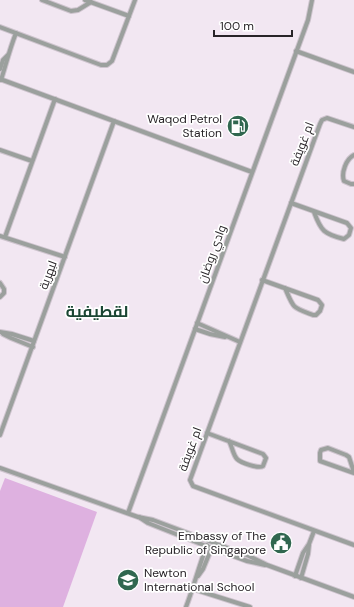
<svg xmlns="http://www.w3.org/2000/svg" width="354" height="607" font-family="'DM Sans',Cairo,sans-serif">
<rect width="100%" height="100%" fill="#f2e7f2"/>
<path fill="#deb1e0" d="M5 478 97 512 63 607H0V491Z"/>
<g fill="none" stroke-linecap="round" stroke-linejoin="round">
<g stroke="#cec4ce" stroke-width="6">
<g id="minor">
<path d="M42 0 71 11 78 10 91 2"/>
<path d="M85 0 129 16"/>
<path d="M0 27 101 65H107L112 61 135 0"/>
<path d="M296 51 354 72"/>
<path d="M0 69 3 60 8 55"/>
<path d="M0 79 252 172"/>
<path d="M1 80C6 64 10 48 16 33"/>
<path d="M354 127 327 118 322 120 320 124 190 480 193 486 354 545"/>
<path d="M0 150 32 161"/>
<path d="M354 155C346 159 341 173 344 181L351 184H354"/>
<path d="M291 203 347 223 351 228 349 235 344 239C324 234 321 231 314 212"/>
<path d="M0 236 65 257"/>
<path d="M5 237 55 99"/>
<path d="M262 280 318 300 322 305 320 311 316 315H313C292 307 294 309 285 288"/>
<path d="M0 283 4 289V293L0 297"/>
<path d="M197 323 240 342"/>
<path d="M195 329 210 334 225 337"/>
<path d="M0 332 12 334 34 341"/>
<path d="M3 334 11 338 33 347"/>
<path d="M207 433 263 454 266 458 263 466C259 469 241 463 237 459 233 455 232 446 229 441"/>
<path d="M0 435 114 121"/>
<path d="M0 468 138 517 153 520 249 556 267 565 354 597"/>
<path d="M354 472 349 457 346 455 328 448 321 450 320 453V461L354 473"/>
<path d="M128 513 308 20 312 0"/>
<path d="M139 517 148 523 206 546 247 561 265 565"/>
<path d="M198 576 203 569 212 547"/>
<path d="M295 576 303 553 309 544 314 531"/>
<path d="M301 578 308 554 309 545"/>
<path d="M193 589 250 607"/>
<path d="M186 607C194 586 199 566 207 545"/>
</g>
</g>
<use href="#minor" stroke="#9ba09d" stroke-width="4"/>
</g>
<defs>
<g id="fuel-disc" transform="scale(1.15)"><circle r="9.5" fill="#30674f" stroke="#fff"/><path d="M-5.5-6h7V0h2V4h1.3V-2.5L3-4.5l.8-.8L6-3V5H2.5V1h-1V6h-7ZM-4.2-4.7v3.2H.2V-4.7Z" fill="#fff"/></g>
<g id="civic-disc" transform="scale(1.15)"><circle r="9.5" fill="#30674f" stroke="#fff"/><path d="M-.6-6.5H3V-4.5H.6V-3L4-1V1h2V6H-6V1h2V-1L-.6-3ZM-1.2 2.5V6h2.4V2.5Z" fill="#fff"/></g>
<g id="school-disc" transform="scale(1.15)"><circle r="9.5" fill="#30674f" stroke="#fff"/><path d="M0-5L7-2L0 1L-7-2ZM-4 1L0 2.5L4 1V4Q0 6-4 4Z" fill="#fff"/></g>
</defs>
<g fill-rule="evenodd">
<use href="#fuel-disc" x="238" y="126"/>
<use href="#civic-disc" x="281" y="543"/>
<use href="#school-disc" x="128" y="580"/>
</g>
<g text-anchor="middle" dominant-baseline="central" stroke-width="3.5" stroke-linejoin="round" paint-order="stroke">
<g font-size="12" fill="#282428" stroke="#fff" text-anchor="end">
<text x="222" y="119">Waqod Petrol<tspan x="222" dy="14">Station</tspan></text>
<text x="266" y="536">Embassy of The<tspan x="266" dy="14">Republic of Singapore</tspan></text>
<text x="144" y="573" text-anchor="start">Newton<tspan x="144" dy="14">International School</tspan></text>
</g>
<g font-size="12" fill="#282428" stroke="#fff">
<text transform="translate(302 144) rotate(-69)">ام غويفة</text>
<text transform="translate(212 254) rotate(-70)">وادي روضان</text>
<text transform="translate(48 275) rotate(-70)">لبهرية</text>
<text transform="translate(190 449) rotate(-70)">ام غويفة</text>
</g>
<g font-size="16" font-weight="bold" fill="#1a4633" stroke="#fff">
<text x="97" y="311">لقطيفية</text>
</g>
</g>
<path d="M214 30v6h78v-6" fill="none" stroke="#282428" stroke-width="2"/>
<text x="220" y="30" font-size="12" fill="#282428" stroke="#ffffff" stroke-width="3" paint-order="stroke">100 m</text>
</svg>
